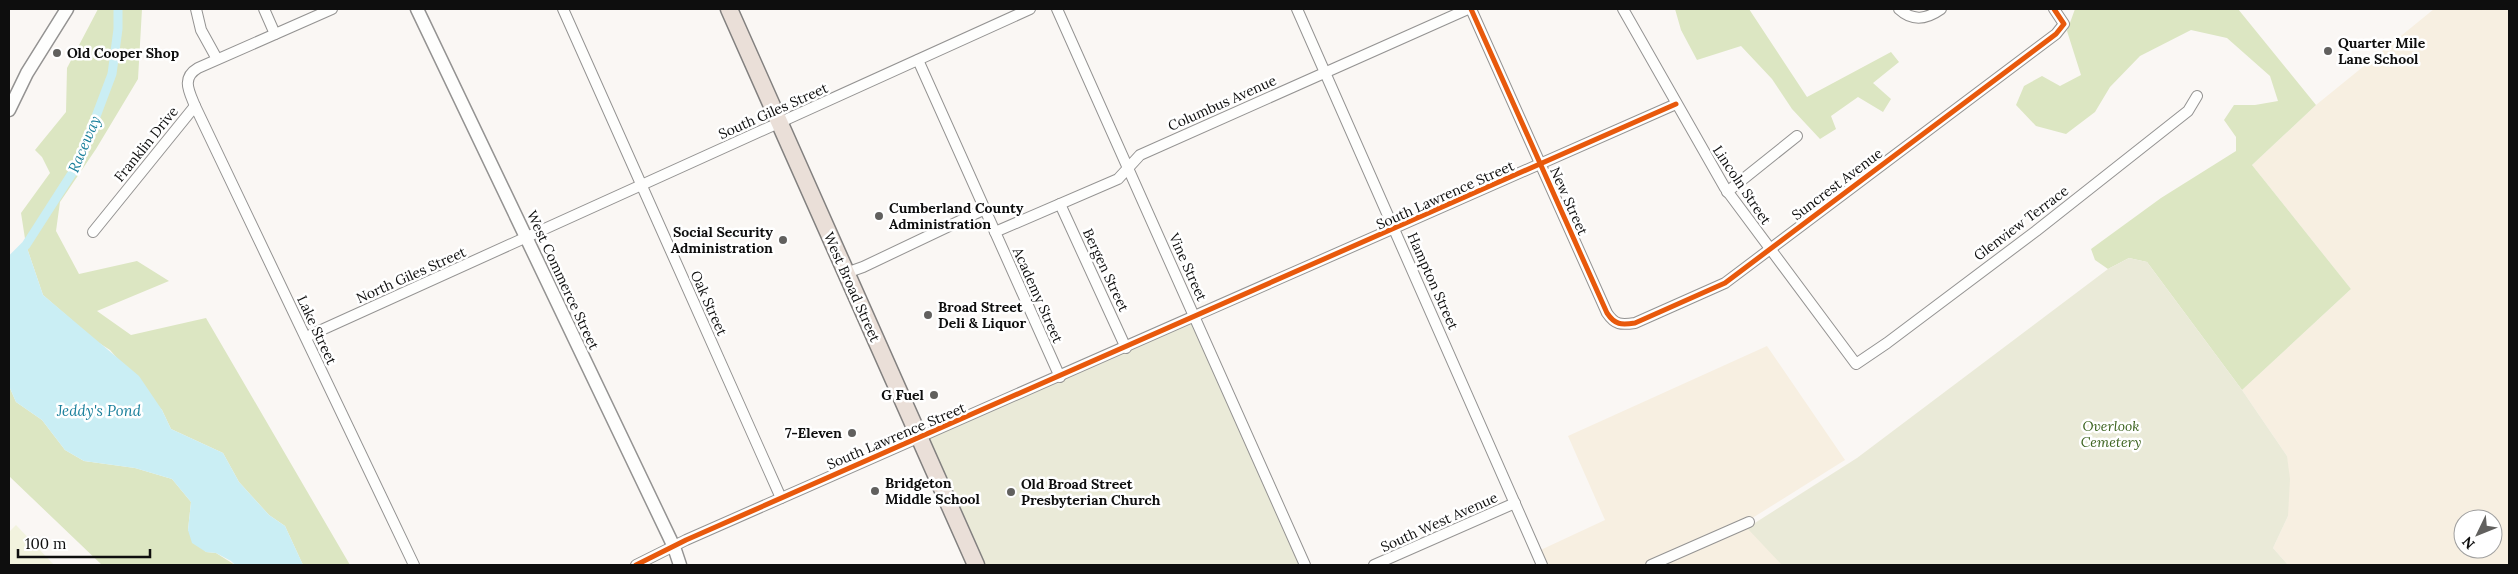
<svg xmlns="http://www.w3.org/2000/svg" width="2518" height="574" font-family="Lora,serif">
<rect width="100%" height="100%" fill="#faf7f4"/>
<g fill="#f7efe1" fill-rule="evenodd">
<path d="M2434 9H2509V565H2288L2273 548 2288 516 2287 456 2242 390 2351 289 2252 165 2316 105ZM2463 519H2493V549H2463Z"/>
<path d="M1767 346 1845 460 1746 522 1783 565H1537L1532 554 1605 520 1568 436Z"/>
</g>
<g fill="#dce6c2">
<path d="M98 9H142L138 79 96 149 60 202 56 231 79 274 137 261 169 281 97 311 131 335 206 318 350 565H303L285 526 269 515 239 482 223 453 171 429 162 410 110 350 96 341 43 295 26 245 21 213 50 173 42 157 35 150 66 112 67 68Z"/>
<path d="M1675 9H1749L1807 97 1891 52 1899 62 1873 83 1891 99 1883 112 1858 97 1831 116 1836 129 1820 139 1792 109 1772 79 1741 46 1697 60 1681 30Z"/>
<path d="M2075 9H2238L2316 105 2252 165 2351 289 2242 390 2147 262 2129 258 2108 269 2095 260 2091 249 2161 198 2236 151V137L2224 120 2234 105H2255L2278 101 2270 76 2227 38 2191 30 2140 56 2110 87 2095 112 2066 134 2036 126 2016 105 2024 86 2042 76 2060 86 2081 75 2067 31Z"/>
<path d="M9 386 16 402 42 420 65 450 84 461 135 468 172 479 191 502 188 530 206 552 216 553 235 565H102L9 476Z"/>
</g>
<g fill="#eaead8">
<path d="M2129 258 2147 262 2242 390 2287 456 2290 479 2288 516 2273 548 2288 565H1782L1747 528 1857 458 2108 269Z"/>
<path d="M1196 317 1306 565H976L920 438Z"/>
</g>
<path fill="#f2f3de" d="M16 525 54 565H9V532Z"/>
<path fill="#caeef4" d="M26 245 43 295 139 376 162 410 171 429 223 453 239 482 269 515 285 526 303 565H235L231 561 216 553 206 552 192 543 188 530 191 502 172 479 135 468 84 461 65 450 42 420 16 402 9 386V262Z"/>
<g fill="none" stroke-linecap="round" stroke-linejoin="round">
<path stroke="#caeef4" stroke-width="9" d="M9 262 26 245 78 164 112 74 118 29V9"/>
<g stroke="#949392" stroke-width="12">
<g id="minor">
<path d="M196 9 201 30 217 59"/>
<path d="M264 9 275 34"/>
<path d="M332 9 198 68C181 78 189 91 195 106L414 565"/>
<path d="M563 9 781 498"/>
<path d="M1057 9 1305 565"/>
<path d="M1297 9 1542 565"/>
<path d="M1471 9 1607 313C1615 325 1621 325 1635 323L1725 283 2056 34 2064 24 2054 9"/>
<path d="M1623 9 1725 188 1856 364 1887 343 2036 231 2188 111 2197 96"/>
<path d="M1899 9C1913 22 1927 19 1941 9"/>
<path d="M918 60 1060 377"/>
<path d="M1727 192 1797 136"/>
<path d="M1060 204 1126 348"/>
<path d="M93 232 195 106"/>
<path d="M995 232 1118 179 1140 155 1468 9"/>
<path d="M846 273 863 267 985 209"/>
<path d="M306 337 1030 9"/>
<path d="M636 565 686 540 1676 104"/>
<path d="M1374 565 1515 503"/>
<path d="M1651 565 1749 522"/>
</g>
</g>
<g stroke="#949392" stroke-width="15">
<g id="tertiary">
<path d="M417 9 674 547 680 565"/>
<path d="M9 110 27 73 67 9"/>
</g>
</g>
<g stroke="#82807f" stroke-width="19">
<path id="trunk" d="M729 9 976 565"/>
</g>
<use href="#minor" stroke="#fefefd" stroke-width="10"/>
<use href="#tertiary" stroke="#fefefd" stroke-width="12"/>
<use href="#trunk" stroke="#eadfd8" stroke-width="16"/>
<g stroke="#fff" stroke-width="8">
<g id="cycleway">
<path d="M1471 9 1607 313C1615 325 1621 325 1635 323L1725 283 2056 34 2064 24 2054 9"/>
<path d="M636 565 686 540 1676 104"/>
</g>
</g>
<use href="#cycleway" stroke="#e8590c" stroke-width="5"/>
</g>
<g fill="#61605e" stroke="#fff" stroke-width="2">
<circle cx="2328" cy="51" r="5"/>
<circle cx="57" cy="53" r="5"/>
<circle cx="879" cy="216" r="5"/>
<circle cx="783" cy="240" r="5"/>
<circle cx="928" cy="315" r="5"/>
<circle cx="934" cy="395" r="5"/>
<circle cx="852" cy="433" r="5"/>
<circle cx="875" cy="491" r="5"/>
<circle cx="1011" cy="492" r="5"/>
</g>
<g text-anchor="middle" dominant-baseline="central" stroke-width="5" stroke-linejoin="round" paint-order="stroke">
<g font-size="14" font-weight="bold" fill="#0e0e0e" stroke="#fff" text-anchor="start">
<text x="2338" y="43">Quarter Mile<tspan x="2338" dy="16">Lane School</tspan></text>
<text x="67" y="53">Old Cooper Shop</text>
<text x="889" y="208">Cumberland County<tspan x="889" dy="16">Administration</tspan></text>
<text x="773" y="232" text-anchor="end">Social Security<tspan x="773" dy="16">Administration</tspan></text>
<text x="938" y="307">Broad Street<tspan x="938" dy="16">Deli &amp; Liquor</tspan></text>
<text x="924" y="395" text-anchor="end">G Fuel</text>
<text x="842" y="433" text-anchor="end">7-Eleven</text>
<text x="885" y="483">Bridgeton<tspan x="885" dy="16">Middle School</tspan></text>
<text x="1021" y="484">Old Broad Street<tspan x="1021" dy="16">Presbyterian Church</tspan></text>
</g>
<g font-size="14" fill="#0e0e0e" stroke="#fff">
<text transform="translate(1222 103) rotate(-24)">Columbus Avenue</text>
<text transform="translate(773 111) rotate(-24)">South Giles Street</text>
<text transform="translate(146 144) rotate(-51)">Franklin Drive</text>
<text transform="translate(1837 184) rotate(-37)">Suncrest Avenue</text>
<text transform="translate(1742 185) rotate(56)">Lincoln Street</text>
<text transform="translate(1445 195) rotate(-24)">South Lawrence Street</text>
<text transform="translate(1569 201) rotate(66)">New Street</text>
<text transform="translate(2021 223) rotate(-37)">Glenview Terrace</text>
<text transform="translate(1188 267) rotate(66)">Vine Street</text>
<text transform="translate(1106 270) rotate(65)">Bergen Street</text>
<text transform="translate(411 275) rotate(-24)">North Giles Street</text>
<text transform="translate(563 280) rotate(65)">West Commerce Street</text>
<text transform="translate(1433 281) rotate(66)">Hampton Street</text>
<text transform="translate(852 287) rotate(66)">West Broad Street</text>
<text transform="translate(1038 295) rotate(66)">Academy Street</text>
<text transform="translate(709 303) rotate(66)">Oak Street</text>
<text transform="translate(317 330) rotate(65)">Lake Street</text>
<text transform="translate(896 436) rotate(-23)">South Lawrence Street</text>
<text transform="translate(1439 522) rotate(-24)">South West Avenue</text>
</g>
<g font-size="14" font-style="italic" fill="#3d6420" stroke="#fff">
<text x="2111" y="426">Overlook<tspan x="2111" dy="16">Cemetery</tspan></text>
</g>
<g font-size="15" font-style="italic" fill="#1b809c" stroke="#fff">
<text transform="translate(84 144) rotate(-67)">Raceway</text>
<text x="99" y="410">Jeddy's Pond</text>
</g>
</g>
<rect width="2518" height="574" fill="none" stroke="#0e0e0e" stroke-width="20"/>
<g transform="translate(2478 534) rotate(227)"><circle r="24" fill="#ffffff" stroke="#9f9f9f"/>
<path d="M0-4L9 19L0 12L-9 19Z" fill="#61605e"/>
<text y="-8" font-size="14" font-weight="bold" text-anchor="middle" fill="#0e0e0e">N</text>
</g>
<path d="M18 549v8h132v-8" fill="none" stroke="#0e0e0e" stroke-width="2.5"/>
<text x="25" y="549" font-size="15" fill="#0e0e0e" stroke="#ffffff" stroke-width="4" paint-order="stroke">100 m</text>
</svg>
